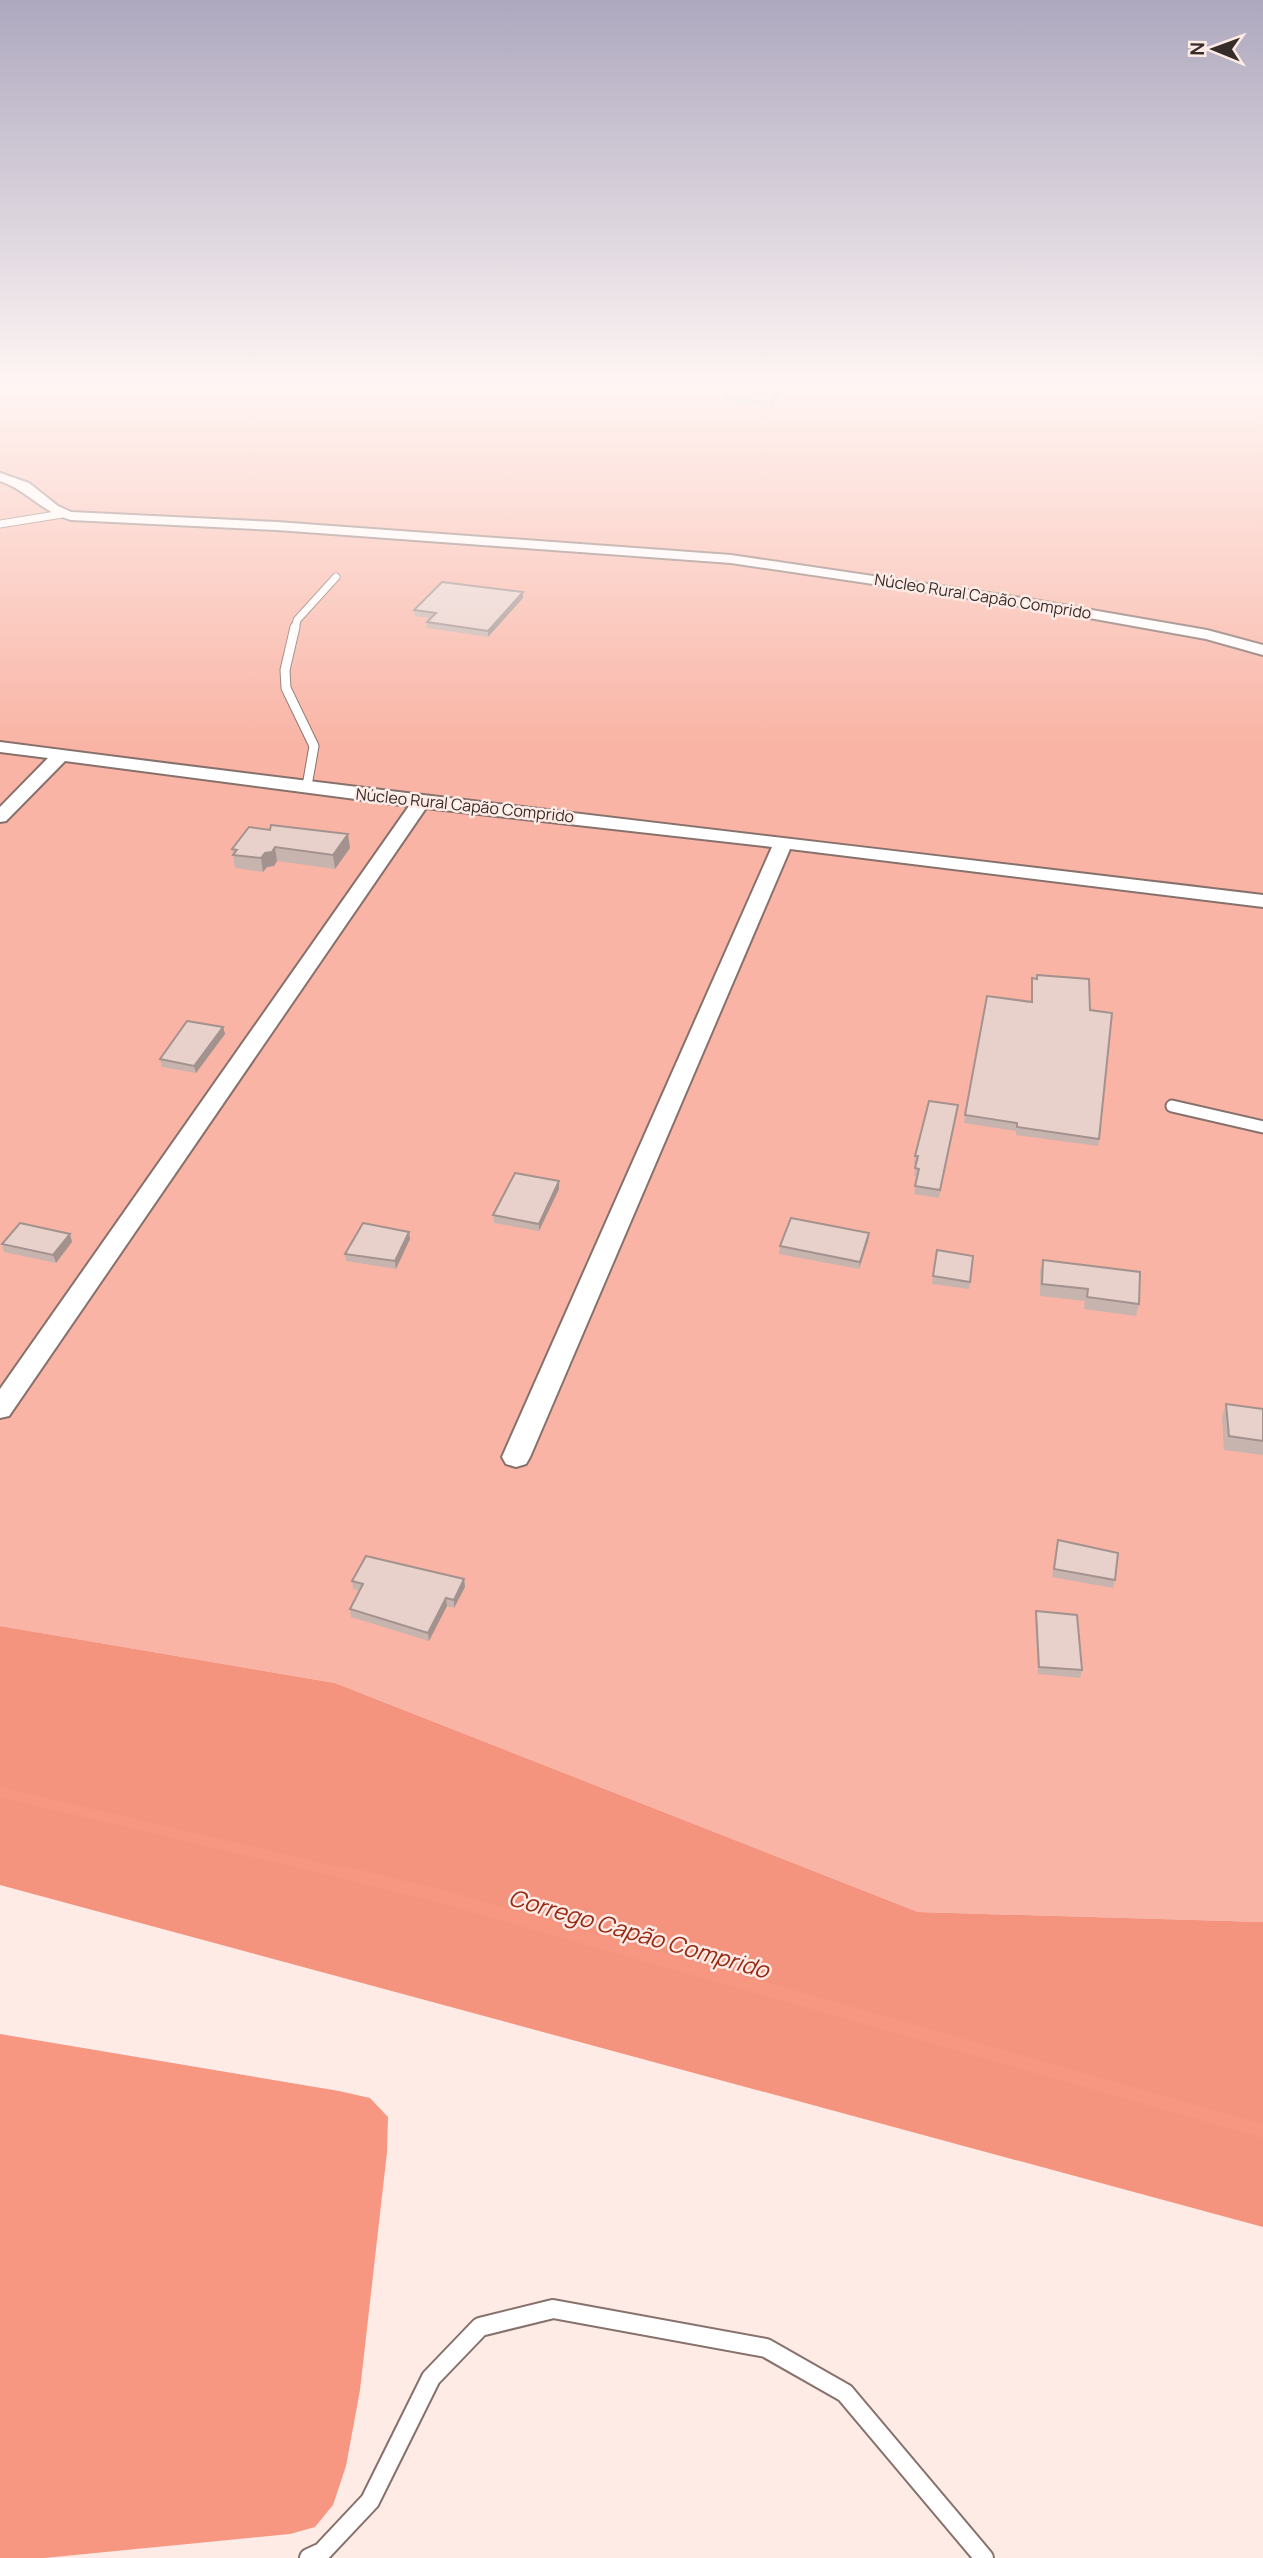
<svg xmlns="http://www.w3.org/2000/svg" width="1263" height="2558" font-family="Manrope,sans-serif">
<rect width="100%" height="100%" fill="#feebe6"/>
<path fill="#f9b4a5" d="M5 386H1263V1922L918 1912 335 1683 0 1626V388Z"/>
<path fill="#f4947f" d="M0 1626 335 1683 918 1912 1263 1922V2227L0 1885Z"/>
<path fill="#f79782" d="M0 2034 339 2091 370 2098 388 2117 387 2152 360 2390 346 2466 333 2505 315 2527 290 2534 44 2558H0Z"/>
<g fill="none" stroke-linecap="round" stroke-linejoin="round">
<path stroke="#f79782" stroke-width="10" d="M0 1792 355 1876"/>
<path stroke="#f79782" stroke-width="13" d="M348 1874 432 1894 1263 2131"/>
<g stroke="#87716c" stroke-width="9">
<g id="lane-far3">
<path d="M0 524 62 514"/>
<path d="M295 629 297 620 336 577"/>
</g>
</g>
<g stroke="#87716c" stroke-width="11">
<path id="lane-far2" d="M295 627 285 670 286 688 314 746 307 786"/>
</g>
<g stroke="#87716c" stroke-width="15">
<path id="lane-far1" d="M1172 1106 1263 1127"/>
</g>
<g stroke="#87716c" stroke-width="22">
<path id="lane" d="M309 2558 322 2552 370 2501 431 2378 480 2327 553 2309 766 2348 845 2393 984 2558"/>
</g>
<g stroke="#87716c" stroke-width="4">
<g id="street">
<path d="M0 473 29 483 58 506 71 512 277 522 731 555 1028 599 1207 630 1263 645V655L1206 639 1028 607 731 563 277 530 71 520C43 513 27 490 0 481Z"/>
<path d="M0 742C420 797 842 844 1263 895V907L790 849 530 1457 526 1464 516 1467 506 1464 502 1457 772 847 426 808 9 1416 0 1418V1389L409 806 65 761 6 821 0 822V807L48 758 0 752Z"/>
</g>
</g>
<use href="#lane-far3" stroke="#fff" stroke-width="7"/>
<use href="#lane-far2" stroke="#fff" stroke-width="9"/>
<use href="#lane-far1" stroke="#fff" stroke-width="11"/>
<use href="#lane" stroke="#fff" stroke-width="18"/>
<use href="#street" fill="#fff" fill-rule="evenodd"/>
</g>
<g fill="#c8b4af">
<path d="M726 386H783L772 407 726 404Z"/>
<path d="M523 592V598L488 637 427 628V622L431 618 415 616 414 610Z"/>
<path d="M249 827 350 848 335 869 277 861 274 866 267 867 263 872 235 868 232 849Z"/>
<path d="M1032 978 1090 1010 1099 1139 1098 1146 1016 1135V1131L964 1123 987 996 1031 1002V985Z"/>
<path d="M223 1027 225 1034 196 1073 162 1067 160 1059Z"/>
<path d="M957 1112 939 1198 914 1194 917 1176H914L916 1164H914L915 1156Z"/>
<path d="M559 1181V1189L539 1231 494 1223 493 1215Z"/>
<path d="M409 1232 410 1239 396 1269 346 1261 345 1254Z"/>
<path d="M869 1233 868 1241 859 1269 779 1254 780 1246Z"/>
<path d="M70 1234 72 1242 56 1263 4 1252 2 1244Z"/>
<path d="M1043 1260 1139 1304 1136 1316 1084 1309 1085 1301 1040 1296V1271Z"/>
<path d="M933 1276 970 1282 969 1289 932 1284Z"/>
<path d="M1226 1404 1263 1409V1455L1224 1450 1222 1417Z"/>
<path d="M1058 1540 1115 1580 1113 1588 1052 1577Z"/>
<path d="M464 1579 465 1587 454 1608 447 1606 429 1641 351 1617 350 1609 360 1591 353 1589 352 1581Z"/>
<path d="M1036 1611 1082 1670 1080 1678 1038 1674 1035 1619Z"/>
</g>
<g fill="#a3928e">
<path d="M781 386H783L772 407V402Z"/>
<path d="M523 592V598L488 637V631Z"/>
<path d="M348 834 350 848 335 869 333 855Z"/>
<path d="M275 847 277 861 274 866 267 867 263 872 261 858 265 853Z"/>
<path d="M223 1027 225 1034 196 1073 194 1066Z"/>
<path d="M559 1181V1189L539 1231V1224Z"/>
<path d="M409 1232 410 1239 396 1269 395 1261Z"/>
<path d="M869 1233 868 1241 859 1269 860 1262Z"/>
<path d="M70 1234 72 1242 56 1263 53 1255Z"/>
<path d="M464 1579 465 1587 454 1608V1600Z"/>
<path d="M446 1598 447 1606 429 1641 428 1633Z"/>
</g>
<g fill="#e9d1cb" stroke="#a3928e" stroke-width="2">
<path d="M726 386H781L772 402 726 399Z"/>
<path d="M442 582 523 592 488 631 427 622 436 613 414 610Z"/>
<path d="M271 825 348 834 333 855 275 847 272 852 265 853 261 858 233 855 237 850 232 849 249 827 270 830Z"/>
<path d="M1037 975 1089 979 1090 1010 1112 1013 1099 1139 1017 1127V1123L965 1115 987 996 1032 1002V978L1037 979Z"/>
<path d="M187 1021 223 1027 194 1066 160 1059Z"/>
<path d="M929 1101 958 1105 940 1190 915 1186 919 1169 915 1168 918 1156H915Z"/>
<path d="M515 1173 559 1181 539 1224 493 1215Z"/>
<path d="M791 1218 869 1233 860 1262 780 1246Z"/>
<path d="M20 1223 70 1234 53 1255 2 1244Z"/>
<path d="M363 1223 409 1232 395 1261 345 1254Z"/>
<path d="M937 1250 973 1256 970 1282 933 1276Z"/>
<path d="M1043 1260 1140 1272 1139 1304 1087 1297 1088 1289 1042 1284Z"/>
<path d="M1226 1404 1263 1409V1441L1229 1436Z"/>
<path d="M1058 1540 1118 1553 1115 1580 1054 1569Z"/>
<path d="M366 1556 464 1579 454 1600 446 1598 428 1633 350 1609 363 1584 352 1581Z"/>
<path d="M1036 1611 1077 1615 1082 1670 1039 1667Z"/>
</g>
<linearGradient id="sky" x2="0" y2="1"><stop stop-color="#aea8bf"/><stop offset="0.52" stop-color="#fff6f4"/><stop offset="1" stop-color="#fff6f4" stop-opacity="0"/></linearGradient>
<rect width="1263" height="744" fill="url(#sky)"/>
<g text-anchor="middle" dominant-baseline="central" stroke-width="5" stroke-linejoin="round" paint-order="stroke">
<g font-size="16" fill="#362c2a" stroke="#feebe6">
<text transform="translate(983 596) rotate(9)">Núcleo Rural Capão Comprido</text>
<text transform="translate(465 805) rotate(6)">Núcleo Rural Capão Comprido</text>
</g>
<g font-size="23" font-style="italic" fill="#982912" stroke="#feebe6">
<text transform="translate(639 1933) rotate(16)">Corrego Capão Comprido</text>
</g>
</g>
<g transform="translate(1214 49) rotate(271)" stroke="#feebe6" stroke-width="5" paint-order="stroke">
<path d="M0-5L12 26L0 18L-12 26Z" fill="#362c2a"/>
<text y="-10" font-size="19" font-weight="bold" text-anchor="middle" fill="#362c2a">N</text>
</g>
</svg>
